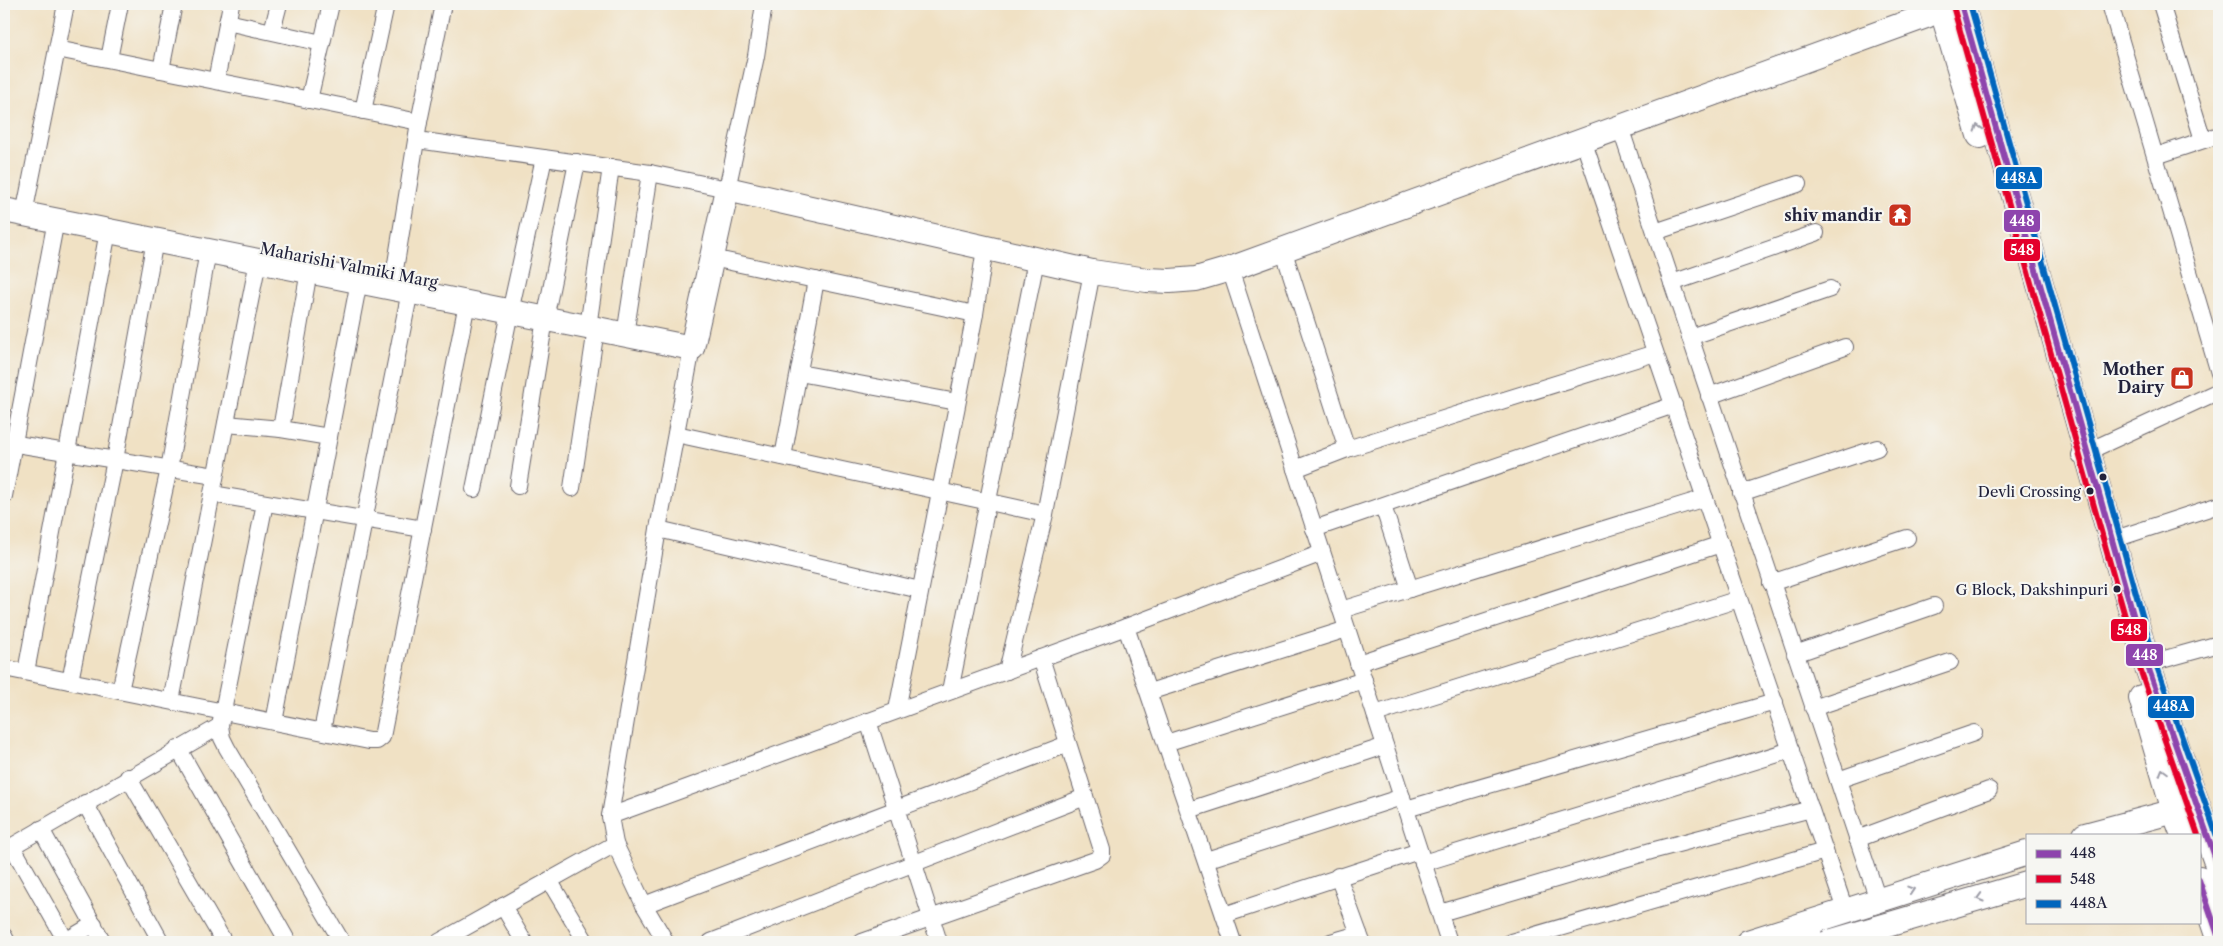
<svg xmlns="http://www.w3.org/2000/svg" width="2223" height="946" font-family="'Libre Caslon Text',serif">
<rect width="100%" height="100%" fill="#f6f6f2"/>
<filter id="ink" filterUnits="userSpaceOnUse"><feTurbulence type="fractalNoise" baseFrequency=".02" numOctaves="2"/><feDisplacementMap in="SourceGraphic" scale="10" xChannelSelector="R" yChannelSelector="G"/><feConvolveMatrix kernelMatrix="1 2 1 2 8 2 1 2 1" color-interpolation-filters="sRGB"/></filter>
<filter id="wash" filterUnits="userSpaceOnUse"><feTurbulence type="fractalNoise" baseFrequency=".0096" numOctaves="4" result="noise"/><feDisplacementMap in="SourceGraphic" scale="20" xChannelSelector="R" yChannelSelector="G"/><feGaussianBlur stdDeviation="1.12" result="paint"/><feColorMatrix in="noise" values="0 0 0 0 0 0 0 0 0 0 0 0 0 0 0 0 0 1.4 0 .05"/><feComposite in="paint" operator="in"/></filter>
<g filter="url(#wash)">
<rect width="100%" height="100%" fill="#f0e1c4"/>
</g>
<g filter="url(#ink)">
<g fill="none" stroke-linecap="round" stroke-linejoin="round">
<g stroke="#6a656b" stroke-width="18">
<g id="street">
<path d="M2110 4 2219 373"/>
<path d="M2161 4 2203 140"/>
<path d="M227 22 322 43"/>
<path d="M272 31 279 4"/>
<path d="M57 49 419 122"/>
<path d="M109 59 120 4"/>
<path d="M161 70 174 4"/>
<path d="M216 81 231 4"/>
<path d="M309 100 331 4"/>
<path d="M363 111 386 4"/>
<path d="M1620 127 1878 900"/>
<path d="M417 140 650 173 727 189 756 56 764 4"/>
<path d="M1583 140 1845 910"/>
<path d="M2156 156 2219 135"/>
<path d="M24 214 66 4"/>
<path d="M1655 232 1798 184"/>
<path d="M1283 249 1347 449"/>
<path d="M712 258 975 314"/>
<path d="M1230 269 1449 942"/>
<path d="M1672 283 1816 233"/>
<path d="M392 288 419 122 443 4"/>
<path d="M588 327 611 167"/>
<path d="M625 335 650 173"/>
<path d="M1690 337 1830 289"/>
<path d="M799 373 957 402"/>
<path d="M1709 396 1845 347"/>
<path d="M226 424 281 429 329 437"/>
<path d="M281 429 309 271"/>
<path d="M676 434 1045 514"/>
<path d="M4 442 215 476"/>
<path d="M2080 455 2219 391"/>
<path d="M783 457 816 280"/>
<path d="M1295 469 1347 449 1655 353"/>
<path d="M518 486 545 319 577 162"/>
<path d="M572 488 596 329"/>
<path d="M474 489 510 312 544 158"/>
<path d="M1741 493 1877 448"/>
<path d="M212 494 423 529"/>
<path d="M4 496 56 220"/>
<path d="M265 503 220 726 222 738 227 748 342 942"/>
<path d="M1383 506 1410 589"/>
<path d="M658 529 920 590"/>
<path d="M1314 529 1674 405"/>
<path d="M2112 540 2219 505"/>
<path d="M1771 583 1907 538"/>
<path d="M1341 610 1705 498"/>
<path d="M1795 654 1934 606"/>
<path d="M1358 663 1721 544"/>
<path d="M2147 664 2219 644"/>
<path d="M4 668 369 741H377L382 737 467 303"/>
<path d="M1007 671 1045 514 1092 272"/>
<path d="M26 672 108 231"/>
<path d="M70 681 115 460 155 240"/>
<path d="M120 691 169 469 208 251"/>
<path d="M950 691 1036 260"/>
<path d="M1149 692 1347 629"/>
<path d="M171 701 258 261"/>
<path d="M1813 708 1950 662"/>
<path d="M897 710 975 314 985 248"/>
<path d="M1375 714 1739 599"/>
<path d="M868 721 939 942"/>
<path d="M274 722 359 281"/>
<path d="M322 731 410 291"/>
<path d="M1166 743 1364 680"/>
<path d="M178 748 288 942"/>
<path d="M128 777 224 942"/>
<path d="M1838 780 1974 733"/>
<path d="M85 803 161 942"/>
<path d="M1406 809 1775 702"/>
<path d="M1189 810 1385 746"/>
<path d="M610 816 1126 627"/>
<path d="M41 829 103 942"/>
<path d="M1857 839 1989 790"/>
<path d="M12 846 66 941"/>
<path d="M4 851 220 726"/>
<path d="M1206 860 1402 797"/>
<path d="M1423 863 1791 750"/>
<path d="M1338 876 1362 942"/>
<path d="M549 880 586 942"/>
<path d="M644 905 1068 744"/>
<path d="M503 906 524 942"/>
<path d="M1440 913 1651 851 1811 809"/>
<path d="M1224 915 1419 851"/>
<path d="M1810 922 1816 942"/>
<path d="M4 936 7 942"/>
<path d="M64 942 94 924"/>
<path d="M439 942 615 844"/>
<path d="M666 942 644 905 615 844 610 816 658 529 692 348"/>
<path d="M711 942 1085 797"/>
<path d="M862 942 1095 860 1102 855V850L1041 658"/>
<path d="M1233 942 1126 627 1322 553"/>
<path d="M1331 942 1359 934"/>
<path d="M1511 942 1825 851"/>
</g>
</g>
<g stroke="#6a656b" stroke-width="26">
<g id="secondary">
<path d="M4 210 692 348 727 189 1092 272 1147 280 1170 281 1196 279 1230 269 1926 16 1942 8"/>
<path d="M2085 835 2175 811"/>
<path d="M1748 942 2027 853"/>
<path d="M1829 942 2027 884"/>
</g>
</g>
<g stroke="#6a656b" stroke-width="28">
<g id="primary">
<path d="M1941 4 1980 135"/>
<path d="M1961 4 2147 664 2219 868"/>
<path d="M2142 698 2175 811 2184 835"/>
<path d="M2199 879 2219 938"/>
</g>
</g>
<use href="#street" stroke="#fff" stroke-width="16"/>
<use href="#secondary" stroke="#fff" stroke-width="24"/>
<use href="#primary" stroke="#fff" stroke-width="26"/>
<g stroke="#f6f6f2" stroke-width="10">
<g id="bus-1">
<path d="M1961 4 2147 664 2219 868"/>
<path d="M2199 880 2219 938"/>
</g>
</g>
<g stroke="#f6f6f2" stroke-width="10">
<path id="bus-2" d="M1953 6 2139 666 2198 835"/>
</g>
<g stroke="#f6f6f2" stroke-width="10">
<path id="bus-3" d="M1970 4 2155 661 2219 842"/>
</g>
<use href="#bus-1" stroke="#8e44ad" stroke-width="6"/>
<use href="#bus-2" stroke="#e4002b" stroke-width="6"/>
<use href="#bus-3" stroke="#0065bd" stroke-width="6"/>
</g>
<defs><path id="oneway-chevron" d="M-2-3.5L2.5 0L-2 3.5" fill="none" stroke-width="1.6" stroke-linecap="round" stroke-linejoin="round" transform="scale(1.25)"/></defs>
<g stroke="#9c9ca7">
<use href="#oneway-chevron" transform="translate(1978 128) rotate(-107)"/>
<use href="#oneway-chevron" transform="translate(2163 772) rotate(-106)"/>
<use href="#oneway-chevron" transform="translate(1911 890) rotate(-18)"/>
<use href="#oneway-chevron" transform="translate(1980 898) rotate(164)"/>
</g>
</g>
<defs>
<g id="temple-square" transform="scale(1.25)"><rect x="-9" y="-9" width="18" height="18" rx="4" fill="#c8321e" stroke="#f6f6f2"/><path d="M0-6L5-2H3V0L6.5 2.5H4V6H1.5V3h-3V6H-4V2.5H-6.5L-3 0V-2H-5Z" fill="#fff"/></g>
<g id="shop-square" transform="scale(1.25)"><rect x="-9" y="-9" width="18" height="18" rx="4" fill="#c8321e" stroke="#f6f6f2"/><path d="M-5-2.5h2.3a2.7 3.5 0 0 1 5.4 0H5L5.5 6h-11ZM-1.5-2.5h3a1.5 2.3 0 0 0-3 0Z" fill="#fff"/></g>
</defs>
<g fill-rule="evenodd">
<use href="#temple-square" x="1900" y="215"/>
<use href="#shop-square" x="2182" y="378"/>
</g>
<g fill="#22223b" stroke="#f6f6f2" stroke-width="2">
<circle cx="2103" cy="477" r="4.5"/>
<circle cx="2090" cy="491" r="4.5"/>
<circle cx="2117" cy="589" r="4.5"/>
</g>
<g text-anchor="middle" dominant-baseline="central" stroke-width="4.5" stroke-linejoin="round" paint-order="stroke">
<g font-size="15" fill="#22223b" stroke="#f6f6f2" text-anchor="end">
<text x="2081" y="491">Devli Crossing</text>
<text x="2108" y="589">G Block, Dakshinpuri</text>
</g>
<g font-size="16" font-weight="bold" fill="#22223b" stroke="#f6f6f2" text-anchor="end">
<text x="1882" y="215">shiv mandir</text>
<text x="2164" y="369">Mother<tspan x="2164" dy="18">Dairy</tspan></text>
</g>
<g font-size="16" fill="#22223b" stroke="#f6f6f2">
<text transform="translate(349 265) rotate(11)">Maharishi Valmiki Marg</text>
</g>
</g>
<g stroke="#f6f6f2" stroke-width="2">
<rect x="1995" y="166" width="48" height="24" rx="5" fill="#0065bd"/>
<rect x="2003" y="209" width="38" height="24" rx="5" fill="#8e44ad"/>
<rect x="2003" y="238" width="38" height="24" rx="5" fill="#e4002b"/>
<rect x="2110" y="618" width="38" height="24" rx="5" fill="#e4002b"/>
<rect x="2125" y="643" width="39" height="24" rx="5" fill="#8e44ad"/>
<rect x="2147" y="695" width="48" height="24" rx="5" fill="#0065bd"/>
</g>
<g font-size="14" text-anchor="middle" font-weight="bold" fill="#fff">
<text x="2019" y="183">448A</text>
<text x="2022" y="226">448</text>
<text x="2022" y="255">548</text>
<text x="2129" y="635">548</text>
<text x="2145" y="660">448</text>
<text x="2171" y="711">448A</text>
</g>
<rect width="2223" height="946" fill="none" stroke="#f6f6f2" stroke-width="20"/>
<rect x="2026" y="834" width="175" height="90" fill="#f6f6f2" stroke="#a1a1a9"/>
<rect x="2036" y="850" width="25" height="8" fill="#8e44ad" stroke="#a1a1a9"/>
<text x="2070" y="858" font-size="15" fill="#22223b">448</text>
<rect x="2036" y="875" width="25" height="8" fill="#e4002b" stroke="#a1a1a9"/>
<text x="2070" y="884" font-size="15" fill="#22223b">548</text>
<rect x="2036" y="900" width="25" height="8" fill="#0065bd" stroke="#a1a1a9"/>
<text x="2070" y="908" font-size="15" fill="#22223b">448A</text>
</svg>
